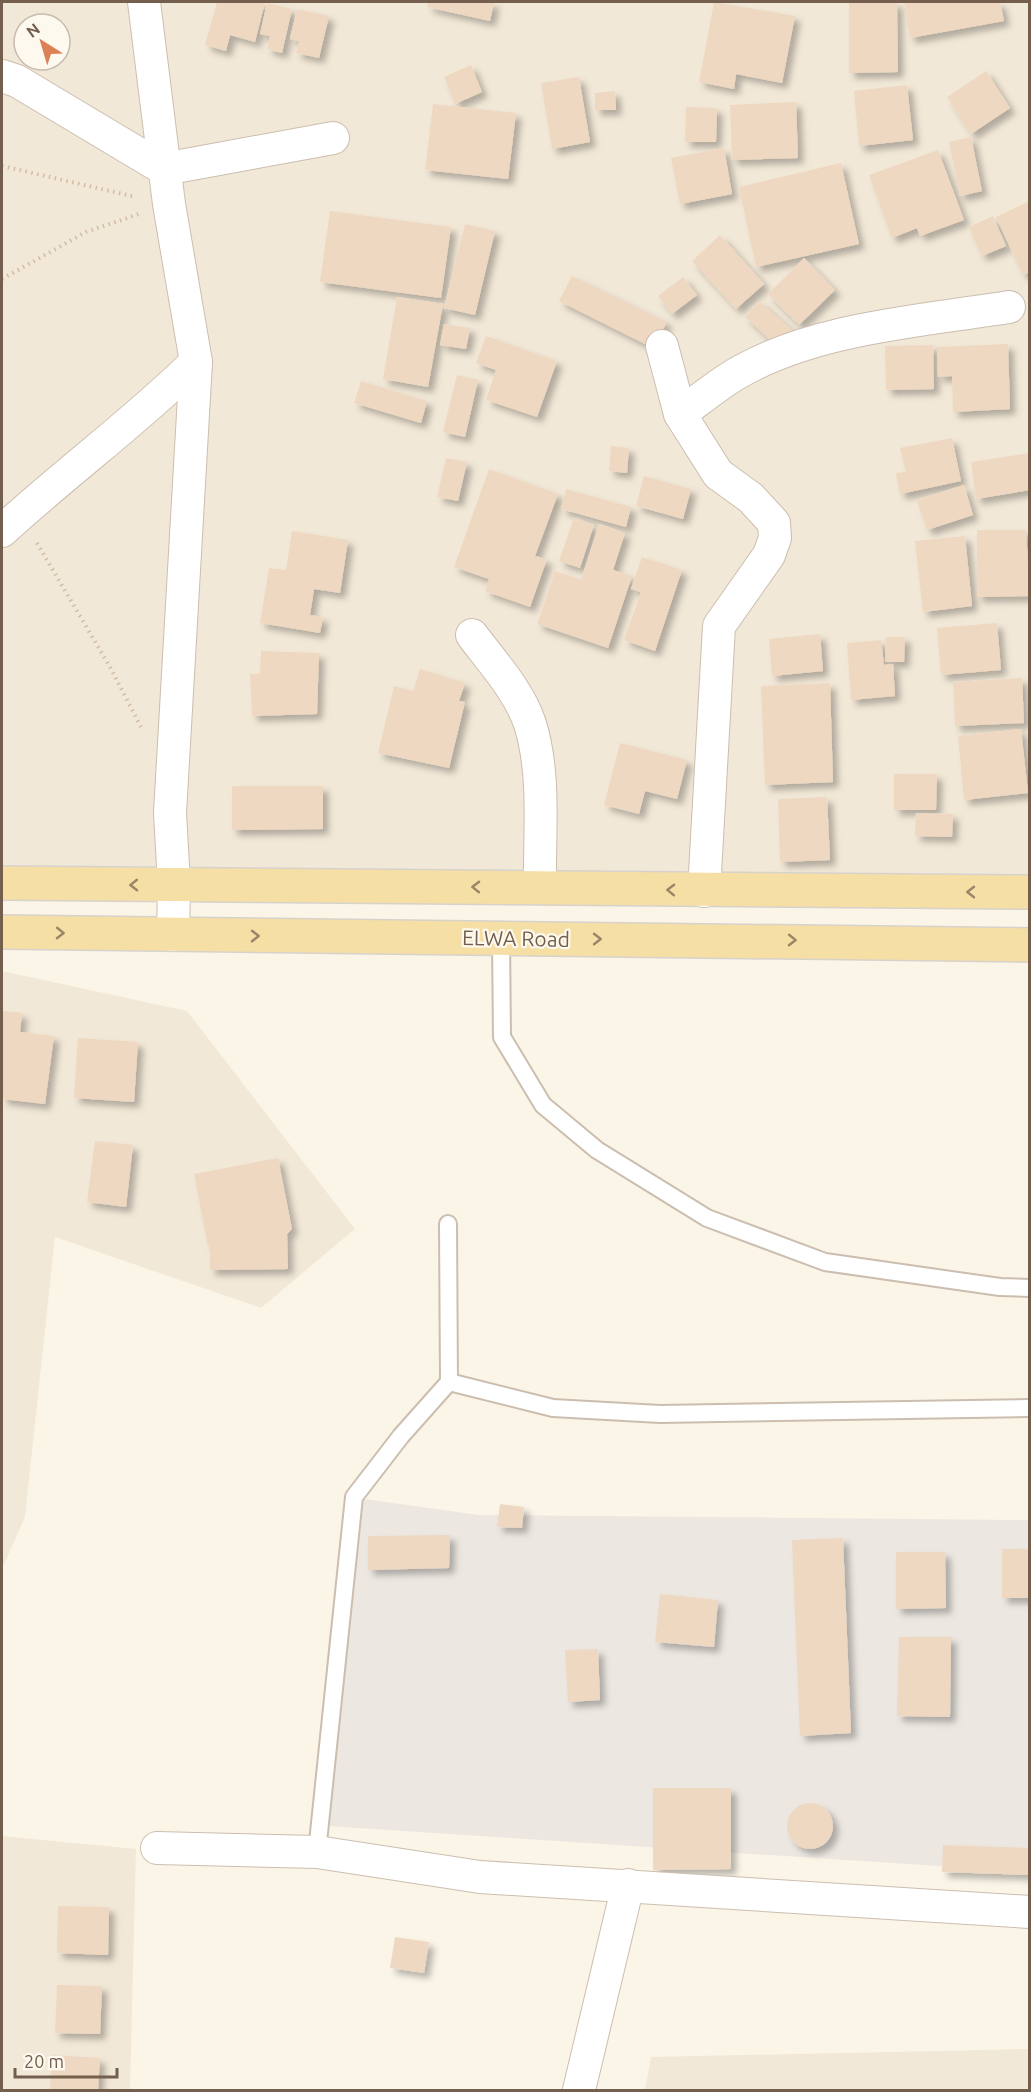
<svg xmlns="http://www.w3.org/2000/svg" width="1031" height="2092" font-family="Ubuntu,sans-serif">
<defs>
<filter id="shadow"><feDropShadow dx="5.5" dy="5.5" stdDeviation="3" flood-color="#0004"/></filter>
</defs>
<rect width="100%" height="100%" fill="#fbf5e8"/>
<g fill="#f2e8d7" fill-rule="evenodd">
<path d="M2 2H1029V887L2 870ZM24 24H60V60H24Z"/>
<path d="M2 971 187 1011 355 1229 261 1308 55 1237 25 1517 2 1569Z"/>
<path d="M2 1836 136 1849 130 2090H2Z"/>
<path d="M1029 2049V2090H645L651 2057Z"/>
</g>
<path fill="#ece7e1" d="M364 1499 479 1515 1029 1520V1872L327 1826Z"/>
<g fill="#efd8c1" filter="url(#shadow)">
<path d="M217 2H265L255 42 230 35 226 51 205 45Z"/>
<path d="M428 2H494L490 21 427 7Z"/>
<path d="M714 2 795 16 782 83 736 74 734 89 699 82Z"/>
<path d="M849 2H897L898 72 849 73Z"/>
<path d="M904 2H1000L1004 21 910 38Z"/>
<path d="M267 3 292 9 282 53 267 49 270 36 260 34Z"/>
<path d="M297 9 329 16 319 58 296 53 299 41 290 39Z"/>
<path d="M471 65 482 92 455 104 444 77Z"/>
<path d="M986 71 1010 108 971 134 947 97Z"/>
<path d="M579 77 590 142 552 149 541 83Z"/>
<path d="M907 85 913 140 859 146 854 91Z"/>
<path d="M615 91 616 110H595V93Z"/>
<path d="M796 102 798 158 732 160 730 105Z"/>
<path d="M433 104 516 113 508 179 425 170Z"/>
<path d="M686 107 717 108 716 142H685Z"/>
<path d="M971 137 982 191 960 196 949 142Z"/>
<path d="M724 148 732 194 680 204 671 158Z"/>
<path d="M938 150 964 220 920 236 917 228 892 238 869 175Z"/>
<path d="M841 163 859 244 756 267 739 187Z"/>
<path d="M1030 201V272L1023 275 996 217Z"/>
<path d="M330 211 451 227 441 298 320 282Z"/>
<path d="M993 216 1006 246 982 256 969 227Z"/>
<path d="M465 224 495 231 475 315 444 308Z"/>
<path d="M720 235 764 284 736 309 692 261Z"/>
<path d="M804 258 835 290 799 325 768 294Z"/>
<path d="M572 276 667 322 653 348 559 301Z"/>
<path d="M683 277 697 295 672 314 658 296Z"/>
<path d="M397 297 443 304 428 387 383 379Z"/>
<path d="M759 301 793 331 778 347 745 317Z"/>
<path d="M444 324 470 328 466 349 440 345Z"/>
<path d="M486 336 557 361 537 417 486 400 496 370 476 363Z"/>
<path d="M1008 344 1010 409 953 412 952 376 938 377 937 347Z"/>
<path d="M933 345 934 389 886 390 885 346Z"/>
<path d="M457 375 478 380 465 437 443 432Z"/>
<path d="M361 381 427 401 421 423 354 403Z"/>
<path d="M952 438 961 481 900 494 896 473 906 472 900 448Z"/>
<path d="M611 446 629 448 627 473 609 471Z"/>
<path d="M1030 453V490L976 499 971 462Z"/>
<path d="M446 458 467 462 458 501 437 497Z"/>
<path d="M489 469 558 494 535 556 547 559 530 607 485 591 489 579 454 567Z"/>
<path d="M644 476 691 489 683 519 636 506Z"/>
<path d="M964 485 973 515 927 530 917 500Z"/>
<path d="M566 489 631 507 626 527 561 509Z"/>
<path d="M574 518 594 525 580 568 559 561Z"/>
<path d="M599 524 625 533 613 570 632 576 608 648 537 624 555 571 581 580Z"/>
<path d="M977 530H1026L1030 596 977 597Z"/>
<path d="M292 531 348 540 340 593 314 589 310 615 323 617 320 633 260 623 269 568 286 570Z"/>
<path d="M965 536 972 606 923 612 915 541Z"/>
<path d="M642 557 682 570 655 651 624 640 641 592 631 589Z"/>
<path d="M997 623 1001 670 941 675 937 628Z"/>
<path d="M820 634 823 671 772 676 769 639Z"/>
<path d="M886 637H905L904 662H885Z"/>
<path d="M881 640 884 665 893 664 895 696 851 700 847 643Z"/>
<path d="M261 651 319 653 317 714 252 716 250 674H260Z"/>
<path d="M420 669 465 683 459 701 465 702 449 768 378 753 394 686 413 691Z"/>
<path d="M1022 678 1024 723 955 726 953 682Z"/>
<path d="M830 683 833 782 765 785 761 686Z"/>
<path d="M1021 729 1028 793 964 800 958 736Z"/>
<path d="M620 743 687 760 677 799 645 791 639 814 604 805Z"/>
<path d="M894 774H937L936 810H894Z"/>
<path d="M232 786H323V829L232 830Z"/>
<path d="M827 797 830 860 780 862 778 799Z"/>
<path d="M916 813 953 814 952 837 915 836Z"/>
<path d="M2 1011 22 1013 20 1032 54 1036 45 1104 2 1099Z"/>
<path d="M78 1038 138 1042 134 1102 74 1098Z"/>
<path d="M95 1141 133 1145 126 1207 87 1202Z"/>
<path d="M278 1158 292 1229 287 1234 288 1269 210 1270V1245L208 1246 194 1174Z"/>
<path d="M500 1504 524 1507 522 1528 497 1527Z"/>
<path d="M450 1535 449 1568 368 1570V1536Z"/>
<path d="M843 1538 851 1733 800 1736 792 1540Z"/>
<rect x="1002" y="1549" width="28" height="49"/>
<path d="M896 1552H945L946 1608 896 1609Z"/>
<path d="M660 1594 718 1600 714 1647 655 1642Z"/>
<path d="M899 1637H951L950 1717 897 1716Z"/>
<path d="M598 1649 600 1700 568 1702 565 1650Z"/>
<path d="M653 1788H731V1869L653 1870Z"/>
<circle cx="810" cy="1826" r="23"/>
<path d="M943 1845 1030 1848V1875L942 1872Z"/>
<path d="M58 1906 109 1907 108 1955 57 1953Z"/>
<path d="M395 1937 429 1942 424 1973 390 1968Z"/>
<path d="M57 1985 102 1986 100 2034 55 2033Z"/>
<path d="M52 2055 100 2058 98 2090H50Z"/>
</g>
<g fill="none" stroke-linecap="round" stroke-linejoin="round">
<g stroke="#ccbeaf" stroke-width="20">
<g id="service">
<path d="M501 938 502 1037 543 1105 597 1150 707 1218 825 1262 1000 1287 1030 1288"/>
<path d="M449 1382 553 1408 660 1414 1030 1408"/>
<path d="M317 1852 354 1497 401 1436 449 1382 448 1224"/>
</g>
</g>
<g stroke="#ccbeaf" stroke-width="34">
<g id="minor">
<path d="M144 2 169 204 196 362 170 813 174 884 173 935"/>
<path d="M2 76 17 81 164 169 333 138"/>
<path d="M662 346 680 414 718 474 751 498 774 523 775 538 769 555 719 626 704 891"/>
<path d="M680 414C698 401 716 386 736 374 814 328 921 321 1009 307"/>
<path d="M2 531C65 473 135 422 196 362"/>
<path d="M472 635C493 663 519 691 530 724 546 775 539 834 540 888"/>
<path d="M157 1848 317 1852 480 1877 1030 1912"/>
<path d="M579 2090 628 1885"/>
</g>
</g>
<g stroke="#d8d2cd" stroke-width="36">
<g id="primary">
<path d="M2 883 1030 892"/>
<path d="M2 932 1030 945"/>
</g>
</g>
<g stroke="#d4bba4" stroke-width="4" stroke-dasharray="1.5 4.5" stroke-linecap="butt">
<path d="M2 166 136 197"/>
<path d="M2 279 86 232 139 214"/>
<path d="M37 543 110 667 141 727"/>
</g>
<use href="#service" stroke="#fff" stroke-width="16"/>
<use href="#minor" stroke="#fff" stroke-width="32"/>
<use href="#primary" stroke="#f5dfa5" stroke-width="33"/>
</g>
<defs><path id="oneway-chevron" d="M-2-3.5L2.5 0L-2 3.5" fill="none" stroke-width="1.6" stroke-linecap="round" stroke-linejoin="round" transform="scale(1.5)"/></defs>
<g stroke="#9b8568">
<use href="#oneway-chevron" transform="translate(134 885) rotate(179)"/>
<use href="#oneway-chevron" transform="translate(476 887) rotate(-179)"/>
<use href="#oneway-chevron" transform="translate(671 890) rotate(-179)"/>
<use href="#oneway-chevron" transform="translate(971 892) rotate(-180)"/>
<use href="#oneway-chevron" transform="translate(60 933) rotate(1)"/>
<use href="#oneway-chevron" transform="translate(255 936)"/>
<use href="#oneway-chevron" transform="translate(597 939)"/>
<use href="#oneway-chevron" transform="translate(792 940) rotate(1)"/>
</g>
<g text-anchor="middle" dominant-baseline="central" stroke-width="4.5" stroke-linejoin="round" paint-order="stroke">
<g font-size="21" fill="#745f4e" stroke="#fef9ee">
<text transform="translate(516 938) rotate(1)">ELWA Road</text>
</g>
</g>
<rect width="1031" height="2092" fill="none" stroke="#745f4e" stroke-width="6"/>
<g transform="translate(42 42) rotate(323)"><circle r="28" fill="#fef9ee" stroke="#c7bbae" stroke-width="1.5"/>
<path d="M0-4.5L10 22L0 15L-10 22Z" fill="#dc8156"/>
<text y="-9" font-size="16" font-weight="bold" text-anchor="middle" fill="#745f4e">N</text>
</g>
<path d="M15 2068v9h102v-9" fill="none" stroke="#745f4e" stroke-width="3"/>
<text x="24" y="2068" font-size="18" fill="#745f4e" stroke="#fef9ee" stroke-width="4.5" paint-order="stroke">20 m</text>
</svg>
